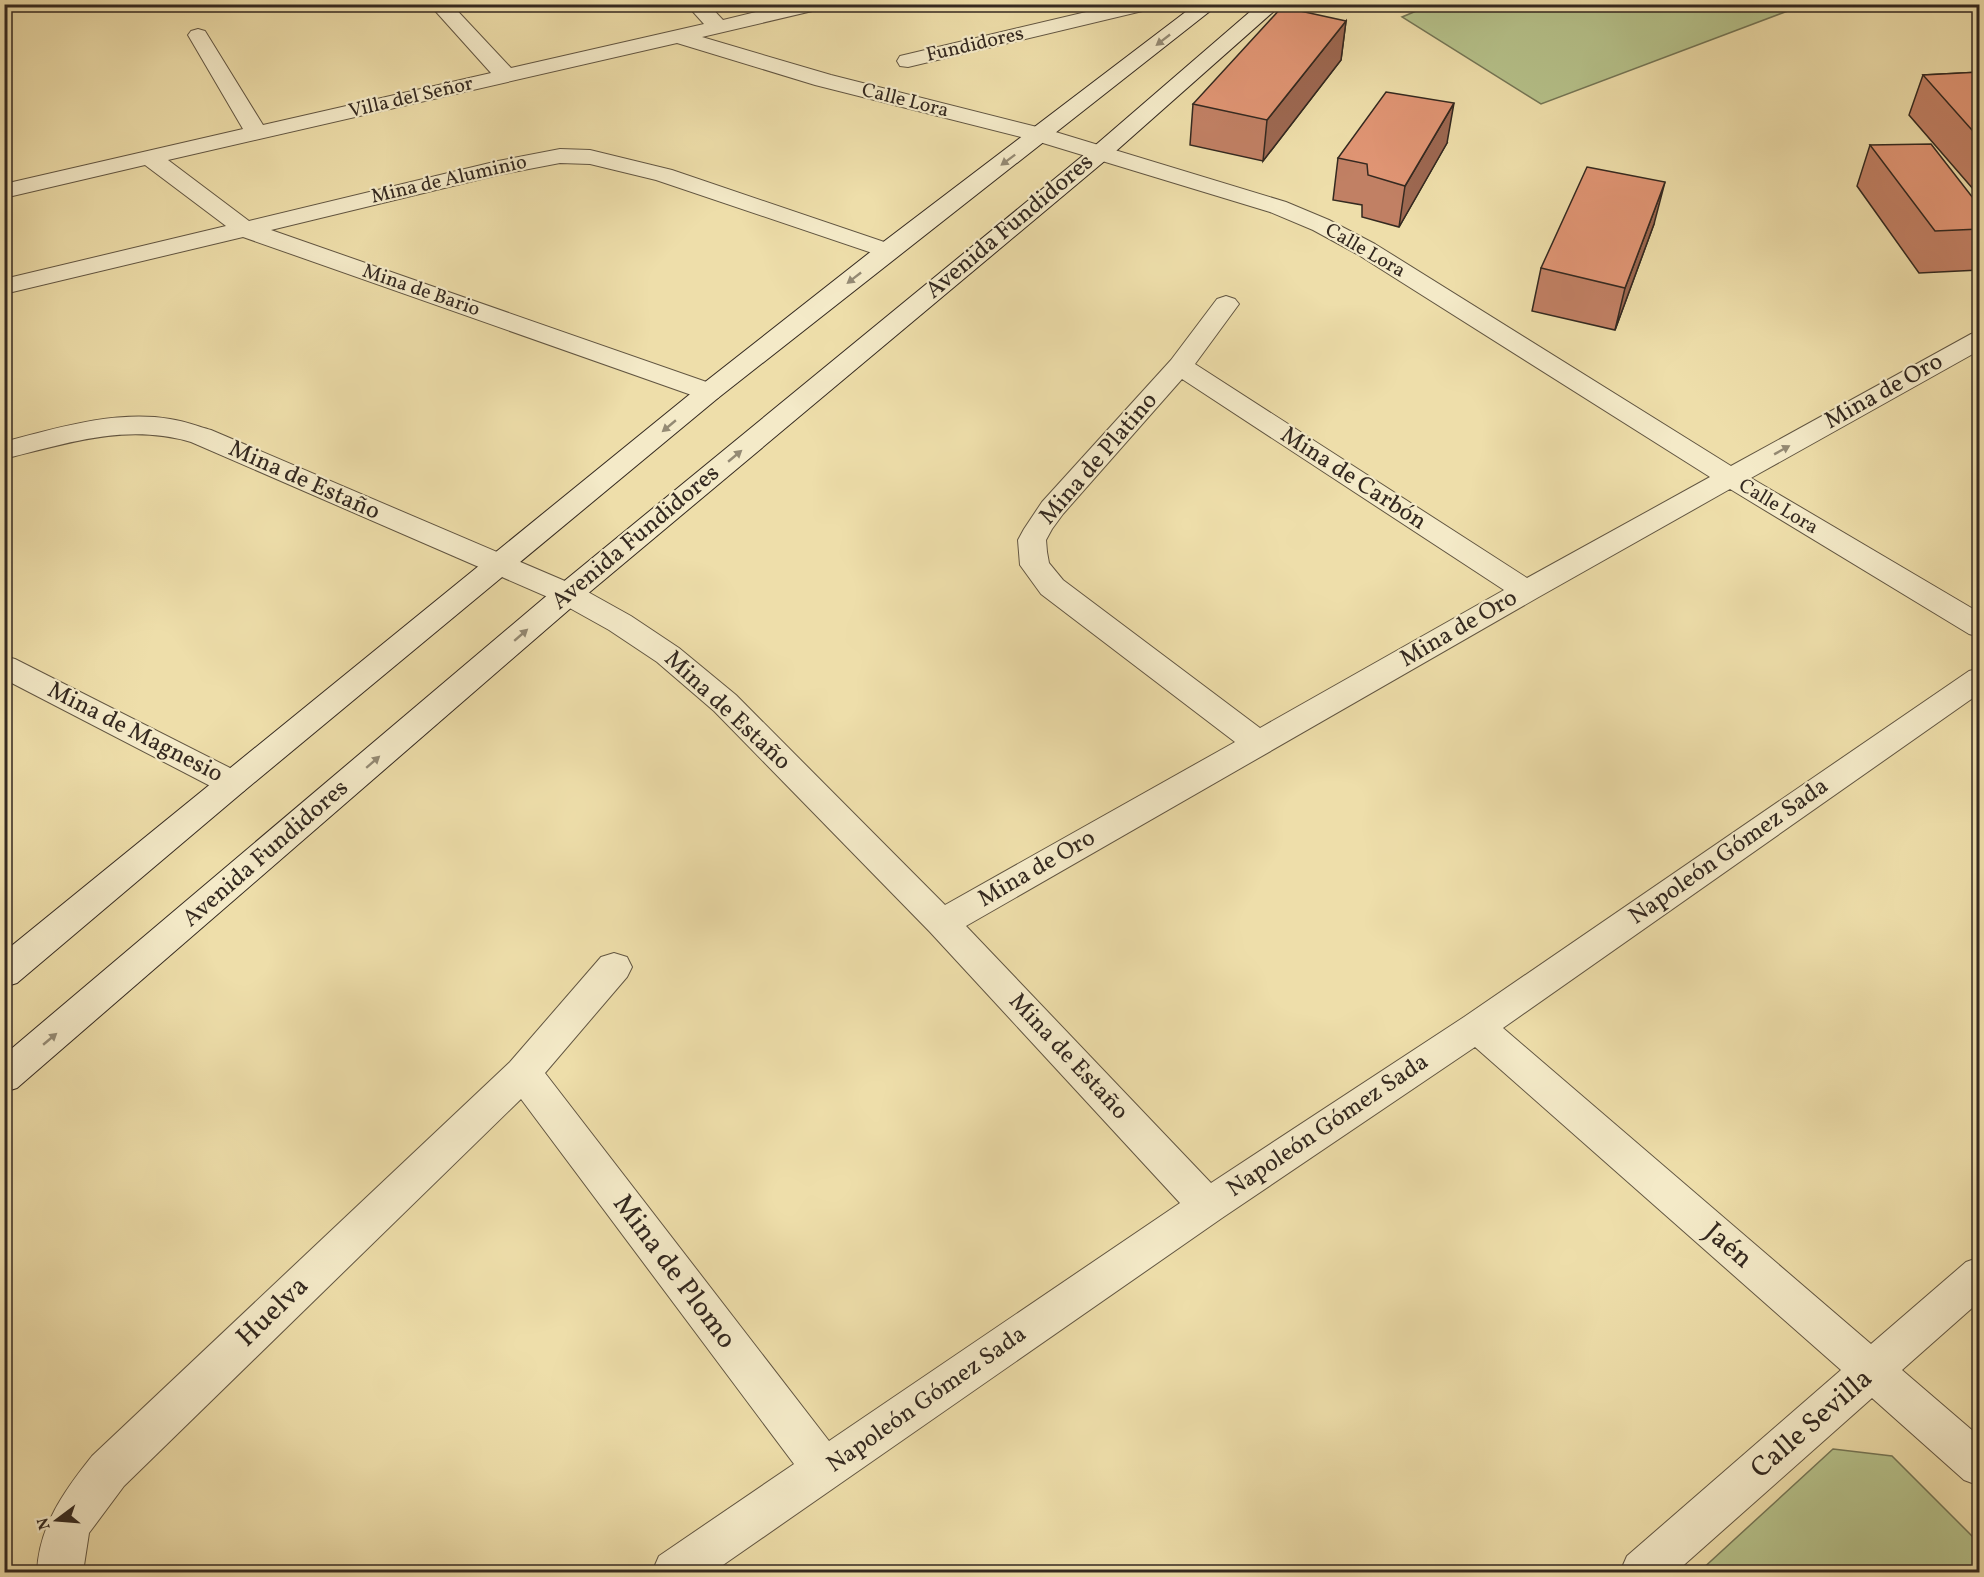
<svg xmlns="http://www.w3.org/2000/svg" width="1984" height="1577" font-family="Vollkorn,serif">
<rect width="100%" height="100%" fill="#eedeaa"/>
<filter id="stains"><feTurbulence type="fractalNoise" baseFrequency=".00333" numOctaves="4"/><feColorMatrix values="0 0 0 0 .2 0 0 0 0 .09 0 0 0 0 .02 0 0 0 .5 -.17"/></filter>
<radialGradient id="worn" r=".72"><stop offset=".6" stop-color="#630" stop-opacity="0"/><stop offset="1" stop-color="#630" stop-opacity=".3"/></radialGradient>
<g fill="#b6c28b" stroke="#757656" stroke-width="1.5">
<path d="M1433 4H1784L1793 9 1541 104 1402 17Z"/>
<path d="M1833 1449 1892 1456 1979 1543V1572H1699Z"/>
</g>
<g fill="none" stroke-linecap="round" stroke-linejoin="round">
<g stroke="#625642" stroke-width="2">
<g id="street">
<path d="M429 4H451L511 68 704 24 686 4H708L723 20 789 4H828L825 8 702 37 831 75 1049 130 1286 202 1329 220 1375 244 1731 466 1971 334 1980 331V350L1751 478 1980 613V637L1969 634 1730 489 1537 598 966 926 1211 1183 1464 1017 1969 671 1980 668V693L1503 1028 1871 1344 1966 1262 1980 1257V1301L1902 1370 1980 1437V1486L1964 1480 1872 1398 1676 1572H1620L1627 1556 1841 1370 1475 1047 1222 1218 713 1572H652L659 1556 794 1464 521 1099 124 1486 89 1533 83 1572H37C39 1526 64 1491 92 1456L510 1062 601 957 614 953 627 957 632 967 627 977 545 1073 829 1441 1180 1203 930 932 714 711 657 662 609 630 557 601 191 442C126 423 68 443 4 459V442C57 428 115 410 170 419 184 421 197 426 211 430L579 587 631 616 679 648 736 695 945 905 1235 742 1041 594 1020 565 1018 540 1024 529 1042 502 1171 360 1217 299 1226 296 1235 299 1239 304 1195 364 1527 578 1710 477 1357 254 1313 230 1270 212 1033 140 815 85 677 43 168 160 249 221 498 161 560 149 590 150 672 170 896 246 899 251 896 256 887 258 656 180 590 164 560 163 498 175 271 230 718 386 722 392 718 398 709 400 700 398 243 237 4 294V279L226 226 145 165 4 198V184L243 129 188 35 191 31 198 29 205 31 263 125 491 73ZM1182 379 1504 590 1260 728 1063 580 1049 563 1047 552 1046 540 1052 529 1063 514Z"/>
<path d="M1120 4H1158L1155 8 908 67 900 66 897 61 900 56Z"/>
<path d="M4 656 15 659 244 775 248 783 244 791 232 795 220 791 4 679Z"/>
</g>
</g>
<g stroke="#342920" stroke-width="2">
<g id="secondary">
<path d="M1196 4H1219L718 398 244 791 17 983 4 987V952L700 386 878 246Z"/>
<path d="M1259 4H1282L1107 159 579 601 17 1088 4 1092V1055L557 587 1091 149Z"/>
</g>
</g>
<use href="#street" fill="#f4eac8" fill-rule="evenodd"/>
<use href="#secondary" fill="#f4eac8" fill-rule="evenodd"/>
</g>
<g fill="#c18064" stroke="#342920" stroke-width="1.5">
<path d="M1346 21 1341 60 1263 161 1190 145 1193 104Z"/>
<path d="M1980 72V197L1909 115 1923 75Z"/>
<path d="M1447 143 1399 227 1362 217V205L1333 200 1338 158Z"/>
<path d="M1870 145 1980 207 1979 270 1919 273 1857 186Z"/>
<path d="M1654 224 1615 330 1532 311 1541 268Z"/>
</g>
<g fill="#9d6851" stroke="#342920" stroke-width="1.5">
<path d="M1346 21 1341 60 1263 161 1267 120Z"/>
<path d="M1454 103 1447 143 1399 227 1405 186Z"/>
<path d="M1665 182 1654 224 1615 330 1625 288Z"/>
</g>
<g fill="#e09574" stroke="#342920" stroke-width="1.5">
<path d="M1282 7 1346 21 1267 120 1193 104Z"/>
<path d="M1980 72V139L1923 75Z"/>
<path d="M1386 92 1454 103 1405 186 1368 175 1367 164 1338 158Z"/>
<path d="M1931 144 1980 207V229L1935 231 1870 145Z"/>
<path d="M1587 167 1665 182 1625 288 1541 268Z"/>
</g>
<defs><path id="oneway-solid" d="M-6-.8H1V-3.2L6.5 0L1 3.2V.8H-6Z" transform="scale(1.5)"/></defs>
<g fill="#948a74">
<use href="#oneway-solid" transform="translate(1163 40) rotate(142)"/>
<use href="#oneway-solid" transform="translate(1008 160) rotate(143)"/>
<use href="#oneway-solid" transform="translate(854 278) rotate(142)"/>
<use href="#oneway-solid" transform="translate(669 426) rotate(140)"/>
<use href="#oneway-solid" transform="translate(1782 450) rotate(-29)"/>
<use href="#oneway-solid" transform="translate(735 456) rotate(-40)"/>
<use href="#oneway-solid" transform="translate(521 635) rotate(-41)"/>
<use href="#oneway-solid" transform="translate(373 762) rotate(-41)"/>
<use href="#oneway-solid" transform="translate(50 1039) rotate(-40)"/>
</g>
<g text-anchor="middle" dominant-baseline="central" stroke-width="4.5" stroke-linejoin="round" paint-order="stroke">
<g font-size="20" fill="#342920" stroke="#f4eac8">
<text transform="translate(975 45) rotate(-13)">Fundidores</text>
<text transform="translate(411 98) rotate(-13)">Villa del Señor</text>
<text transform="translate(905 101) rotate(14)">Calle Lora</text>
<text transform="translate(449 180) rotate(-13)">Mina de Aluminio</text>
<text transform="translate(1365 251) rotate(30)">Calle Lora</text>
<text transform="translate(421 291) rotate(19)">Mina de Bario</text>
<text transform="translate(1778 507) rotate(31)">Calle Lora</text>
</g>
<g font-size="24" fill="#342920" stroke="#f4eac8">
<text transform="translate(1010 227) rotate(-40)">Avenida Fundidores</text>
<text transform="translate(1884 392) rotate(-29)">Mina de Oro</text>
<text transform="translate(1099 459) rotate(-49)">Mina de Platino</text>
<text transform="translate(1353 479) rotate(33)">Mina de Carbón</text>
<text transform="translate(304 481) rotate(24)">Mina de Estaño</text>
<text transform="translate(636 538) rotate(-40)">Avenida Fundidores</text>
<text transform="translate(1459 629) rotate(-30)">Mina de Oro</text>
<text transform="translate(727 711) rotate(43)">Mina de Estaño</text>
<text transform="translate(135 733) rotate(27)">Mina de Magnesio</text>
<text transform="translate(1729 852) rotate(-35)">Napoleón Gómez Sada</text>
<text transform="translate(266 854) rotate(-41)">Avenida Fundidores</text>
<text transform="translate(1037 869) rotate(-30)">Mina de Oro</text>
<text transform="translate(1068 1057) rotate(47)">Mina de Estaño</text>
<text transform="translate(1328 1126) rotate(-34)">Napoleón Gómez Sada</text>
<text transform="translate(927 1400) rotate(-35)">Napoleón Gómez Sada</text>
</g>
<g font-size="28" fill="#342920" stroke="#f4eac8">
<text transform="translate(1728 1246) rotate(41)">Jaén</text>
<text transform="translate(674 1272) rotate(53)">Mina de Plomo</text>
<text transform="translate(273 1312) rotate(-44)">Huelva</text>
<text transform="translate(1812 1424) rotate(-41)">Calle Sevilla</text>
</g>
</g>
<rect width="1984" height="1577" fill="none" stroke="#eedeaa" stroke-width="24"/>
<rect x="6" y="6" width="1972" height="1565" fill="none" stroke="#342920" stroke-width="3"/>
<rect x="12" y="12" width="1960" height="1553" fill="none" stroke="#342920" stroke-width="1.5"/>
<g transform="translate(57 1520) rotate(254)" stroke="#f4eac8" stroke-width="4.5" paint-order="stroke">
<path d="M0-4.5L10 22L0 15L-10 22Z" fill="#342920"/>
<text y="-9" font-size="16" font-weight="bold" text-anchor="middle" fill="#342920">N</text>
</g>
<rect width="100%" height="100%" filter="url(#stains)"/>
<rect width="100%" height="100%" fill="url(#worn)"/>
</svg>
